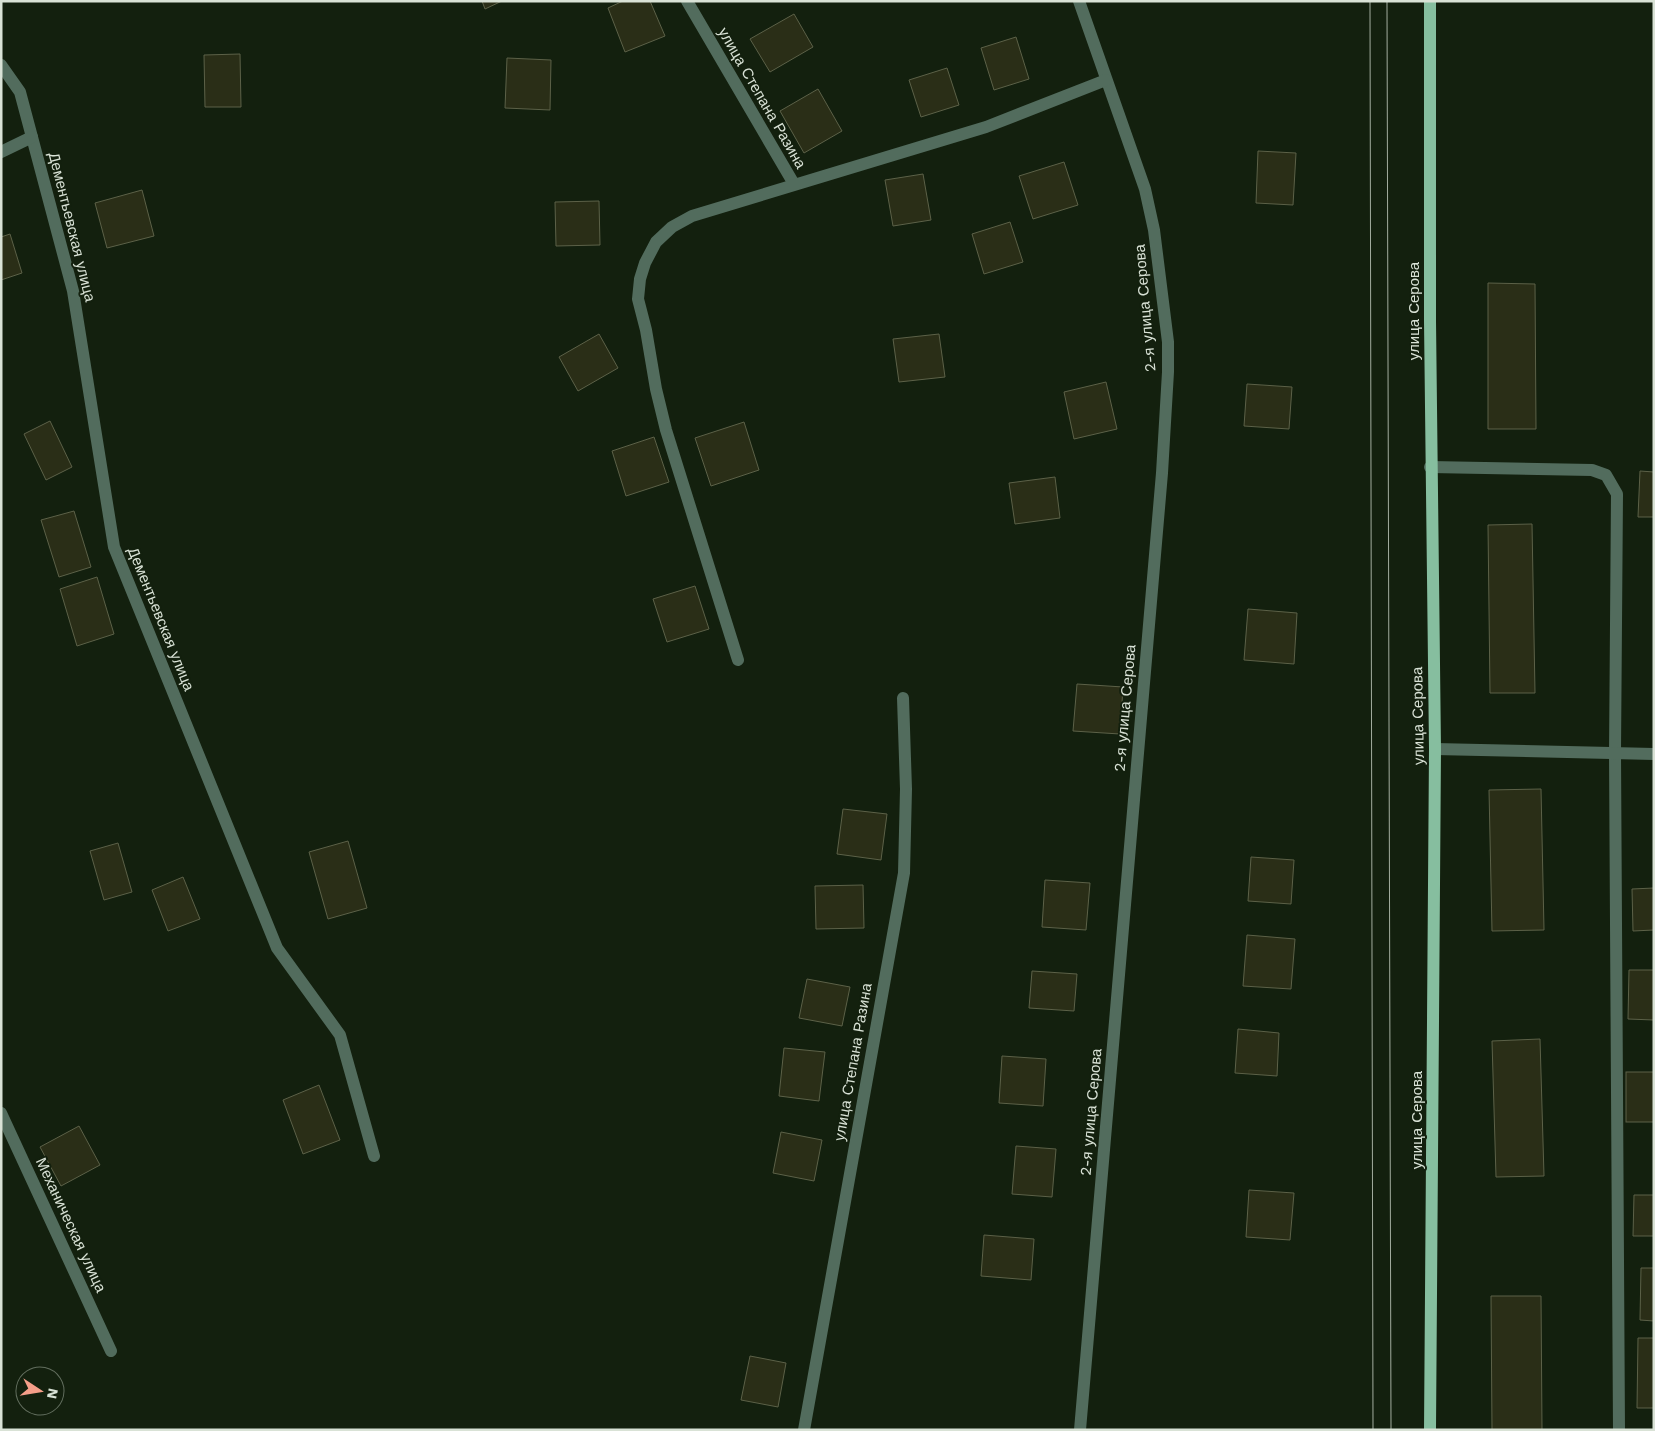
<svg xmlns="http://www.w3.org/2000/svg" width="1655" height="1431" font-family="'Work Sans',sans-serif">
<rect width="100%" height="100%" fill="#13200e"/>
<g fill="#2a2e17" stroke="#5c6148">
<path d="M482 1H502L485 9Z"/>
<path d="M623 1H650L665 36 625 52 608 8Z"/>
<path d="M794 14 813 47 770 72 750 39Z"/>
<path d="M1016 37 1029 79 994 90 981 48Z"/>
<path d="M240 54 241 107H205L204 55Z"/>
<path d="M507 58 551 60 550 110 505 108Z"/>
<path d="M947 68 959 105 921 117 909 80Z"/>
<path d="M818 89 842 131 804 153 780 111Z"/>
<path d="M1258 151 1296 153 1293 205 1256 203Z"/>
<path d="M1064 162 1078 205 1033 219 1019 176Z"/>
<path d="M923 174 931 220 893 226 885 180Z"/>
<path d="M142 190 154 236 107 248 95 203Z"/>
<path d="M599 201 600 245 556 246 555 202Z"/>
<path d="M1010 222 1023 262 984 274 972 234Z"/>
<path d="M10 234 22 273 1 280V237Z"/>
<path d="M1488 283 1535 284 1536 429H1488Z"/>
<path d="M599 334 618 368 578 391 559 357Z"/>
<path d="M939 334 945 377 899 382 893 339Z"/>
<path d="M1106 382 1117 429 1074 439 1064 392Z"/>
<path d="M1247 384 1292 387 1289 429 1244 426Z"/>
<path d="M50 421 72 467 46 480 24 434Z"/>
<path d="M744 422 759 470 711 486 695 438Z"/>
<path d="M654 437 669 482 626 496 612 451Z"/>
<path d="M1640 471 1654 472V517H1638Z"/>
<path d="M1055 477 1060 518 1015 524 1009 483Z"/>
<path d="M74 511 91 567 59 577 41 520Z"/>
<path d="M1532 524 1535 693H1490L1488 525Z"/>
<path d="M97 577 114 634 77 646 60 589Z"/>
<path d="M695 586 709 629 667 642 653 599Z"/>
<path d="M1248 609 1297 613 1294 664 1244 660Z"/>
<path d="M1077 684 1123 687 1120 734 1073 731Z"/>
<path d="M1541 789 1544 930 1492 931 1489 790Z"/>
<path d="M843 809 887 814 881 860 837 854Z"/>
<path d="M348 841 367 908 328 919 309 852Z"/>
<path d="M118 843 132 892 104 900 90 851Z"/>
<path d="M1251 857 1294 860 1291 904 1248 901Z"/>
<path d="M183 877 200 919 168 931 152 890Z"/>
<path d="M1045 880 1090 883 1086 930 1042 927Z"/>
<path d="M863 885 864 928 816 929 815 886Z"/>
<path d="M1654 888V930L1633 931 1632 889Z"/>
<path d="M1247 935 1295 939 1291 989 1243 986Z"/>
<path d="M1629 970H1654V1020L1628 1019Z"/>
<path d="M1032 971 1077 974 1074 1011 1029 1008Z"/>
<path d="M807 979 850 987 842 1026 799 1018Z"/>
<path d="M1238 1029 1279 1033 1277 1076 1235 1073Z"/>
<path d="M1540 1039 1544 1176 1496 1177 1492 1041Z"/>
<path d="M784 1048 825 1052 819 1101 779 1096Z"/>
<path d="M1002 1056 1046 1059 1043 1106 999 1103Z"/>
<rect x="1626" y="1072" width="28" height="50"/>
<path d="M319 1085 340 1140 303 1154 283 1100Z"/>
<path d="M79 1126 100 1165 61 1186 40 1147Z"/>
<path d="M781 1132 822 1140 814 1181 773 1173Z"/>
<path d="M1016 1146 1056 1149 1052 1197 1012 1194Z"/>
<path d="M1249 1190 1294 1193 1290 1240 1246 1237Z"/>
<path d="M1634 1195H1654V1236H1633Z"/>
<path d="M984 1235 1034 1239 1031 1280 981 1276Z"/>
<path d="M1641 1268H1654V1321L1640 1320Z"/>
<path d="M1491 1296H1541L1542 1430H1492Z"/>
<path d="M1638 1338H1654V1408H1637Z"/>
<path d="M750 1356 786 1363 778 1407 741 1400Z"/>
</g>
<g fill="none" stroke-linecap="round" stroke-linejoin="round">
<g stroke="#526c5d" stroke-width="12">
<path d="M687 1 794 184"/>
<path d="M1079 1 1145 189 1154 230 1168 342V372L1162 473 1080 1430"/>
<path d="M1 65 20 92 73 291 114 547 277 948 340 1035 374 1156"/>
<path d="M1 152 32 137"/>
<path d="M1430 467 1592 470 1606 475 1617 494 1615 753 1619 1430"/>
<path d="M738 660 666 430 656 389 646 330 638 299 640 279 645 263 656 242 672 227 692 216 986 127 1106 80"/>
<path d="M1435 749 1654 754"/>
<path d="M1 1113 111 1351"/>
<path d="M804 1430 904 873 906 789 903 698"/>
</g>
<path stroke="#86be9f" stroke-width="12" d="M1430 1430 1435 749 1430 321V1"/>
<g stroke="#a3ad9f" stroke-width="1">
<path d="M1370 1 1373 1430"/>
<path d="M1387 1 1391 1430"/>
</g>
</g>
<g text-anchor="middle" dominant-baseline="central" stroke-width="4" stroke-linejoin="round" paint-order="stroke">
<g font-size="15" fill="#d9e2d6" stroke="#13200e">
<text transform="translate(762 98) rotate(60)">улица Степана Разина</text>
<text transform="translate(72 227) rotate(76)">Дементьевская улица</text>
<text transform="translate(1145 308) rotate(-95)">2-я улица Серова</text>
<text transform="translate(1414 311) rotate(-90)">улица Серова</text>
<text transform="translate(161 619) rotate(68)">Дементьевская улица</text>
<text transform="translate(1125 708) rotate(-85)">2-я улица Серова</text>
<text transform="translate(1418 716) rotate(-91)">улица Серова</text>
<text transform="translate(853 1062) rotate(-80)">улица Степана Разина</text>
<text transform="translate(1091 1112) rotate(-85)">2-я улица Серова</text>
<text transform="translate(1417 1120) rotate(-90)">улица Серова</text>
<text transform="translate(71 1225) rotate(65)">Механическая улица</text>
</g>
</g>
<rect width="1655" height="1431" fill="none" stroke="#d9e2d6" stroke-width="5"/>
<g transform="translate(40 1391) rotate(102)"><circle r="24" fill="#13200e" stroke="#626e5e"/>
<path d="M0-4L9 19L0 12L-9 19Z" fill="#f49e89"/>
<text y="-8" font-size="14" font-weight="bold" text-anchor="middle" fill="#d9e2d6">N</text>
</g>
</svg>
